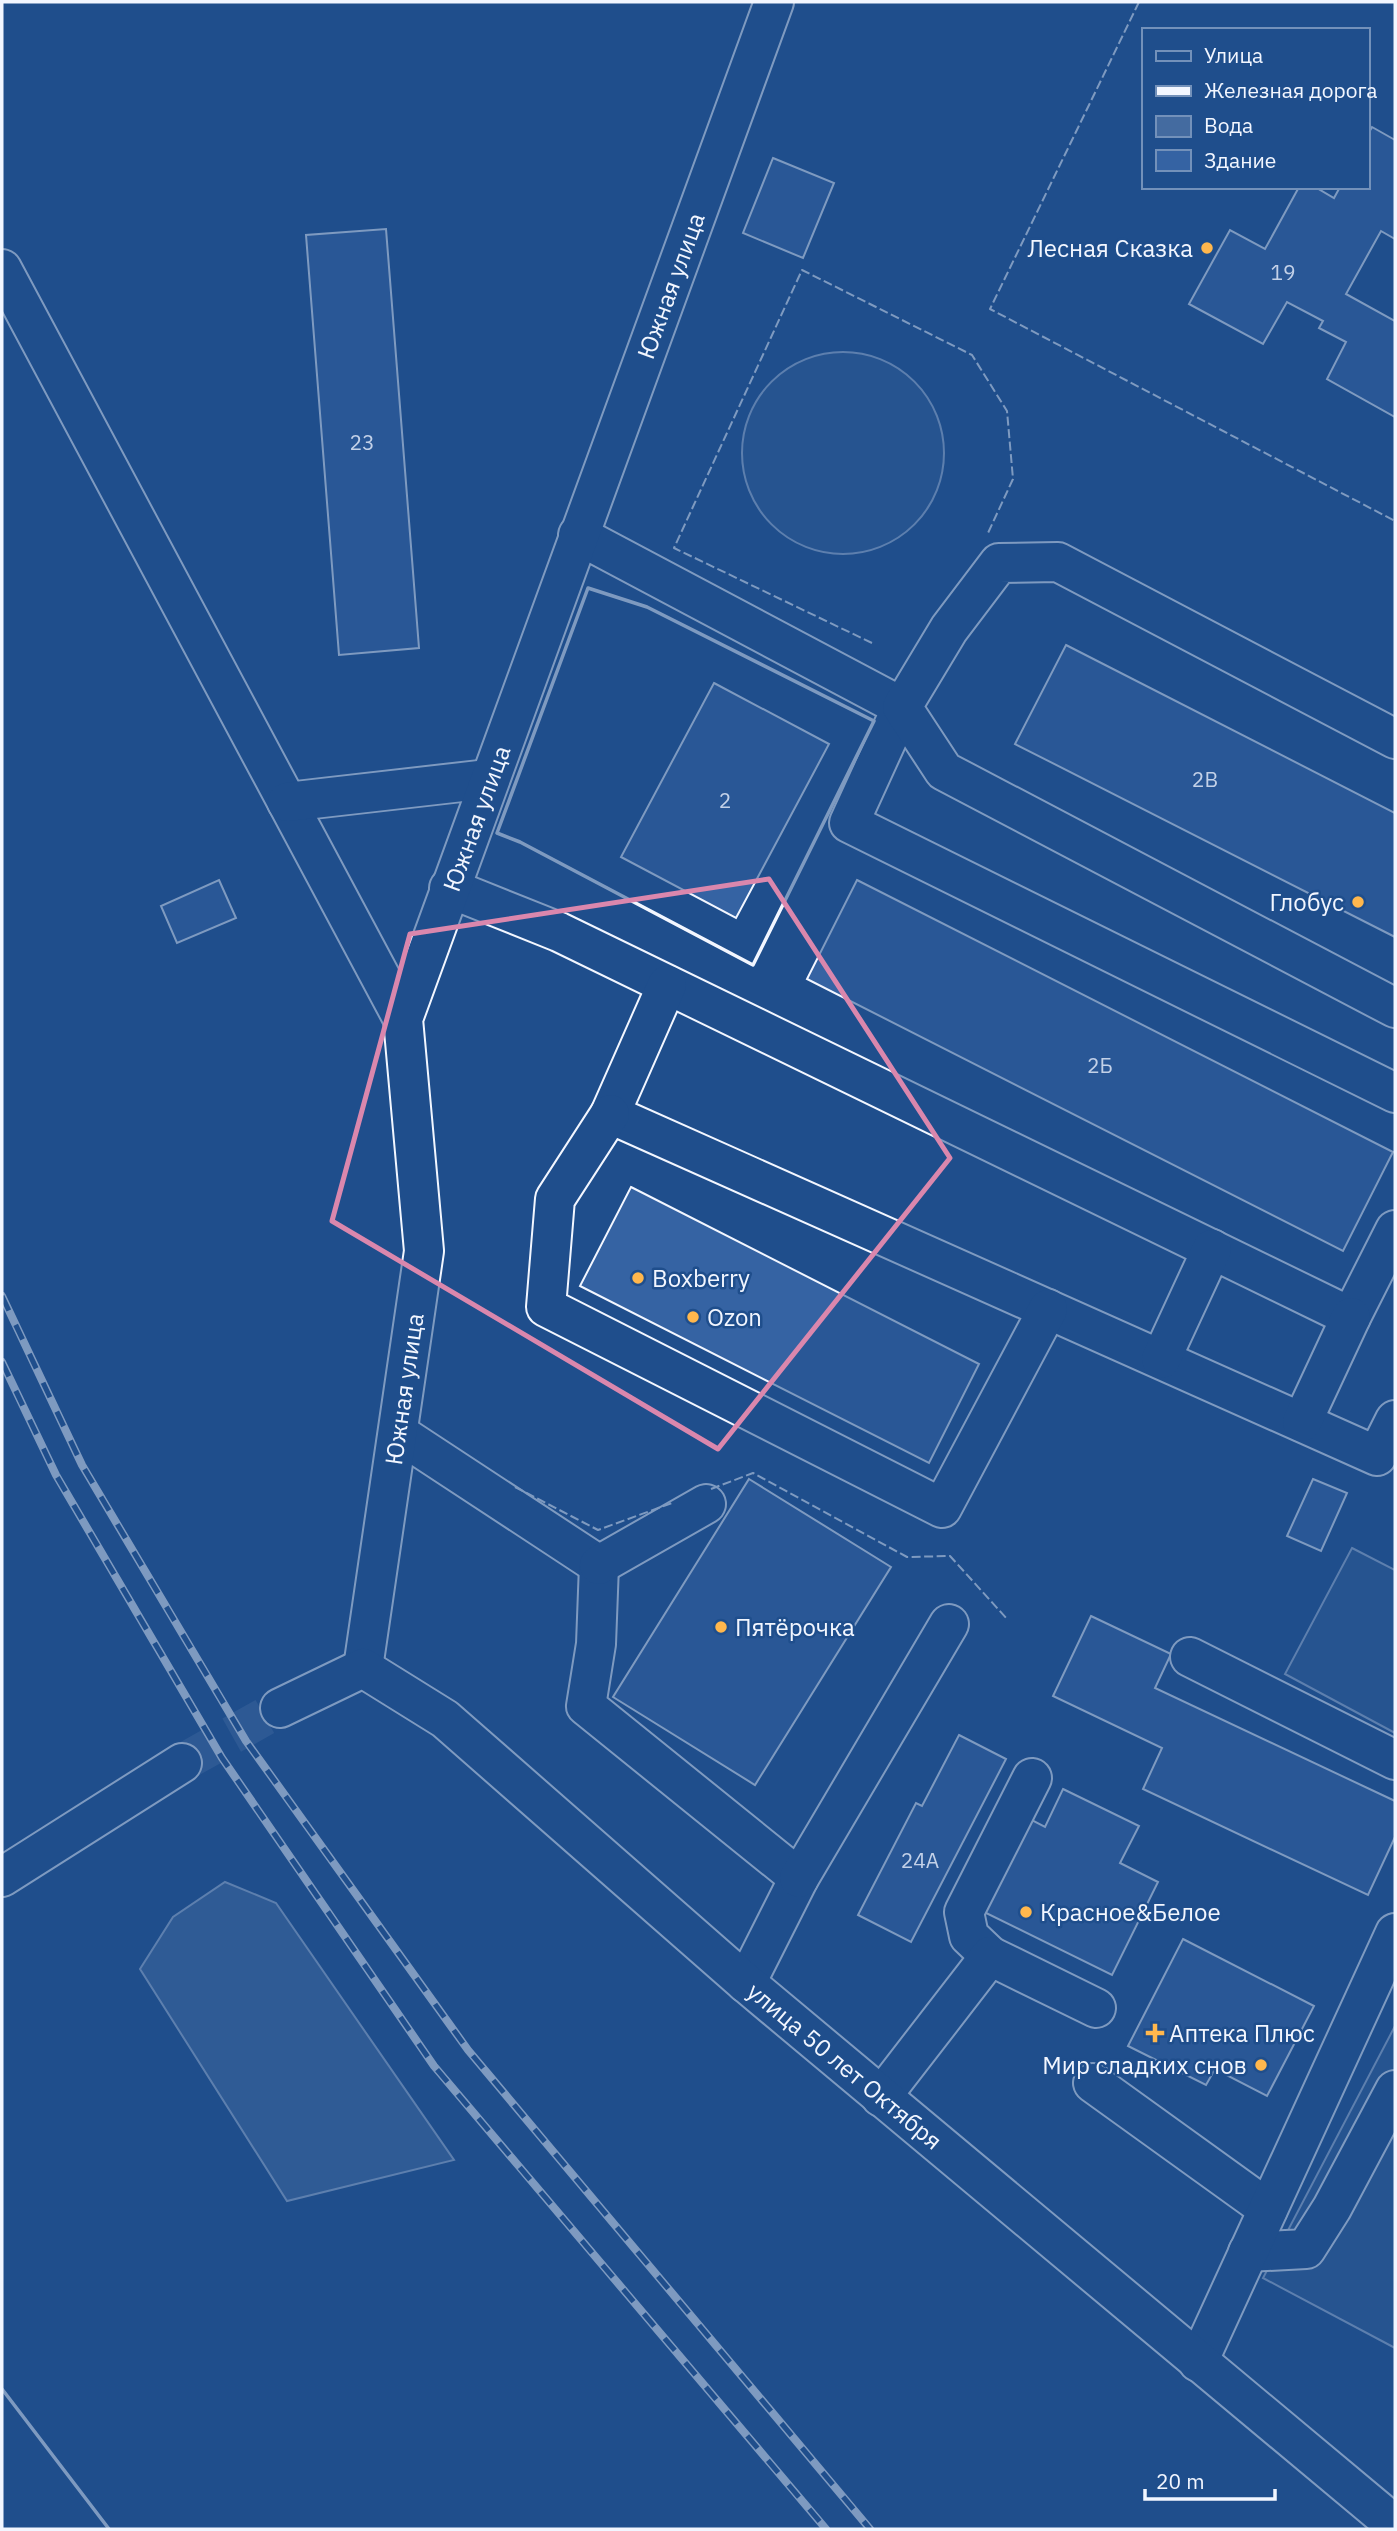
<svg xmlns="http://www.w3.org/2000/svg" width="1397" height="2531" font-family="'IBM Plex Sans',sans-serif">
<rect width="100%" height="100%" fill="#1f4e8c"/>
<g fill="#305b95" stroke="#a8bbd7" stroke-width="2">
<circle cx="843" cy="453" r="101"/>
<path d="M1352 1548 1395 1570V1733L1285 1674Z"/>
<path d="M1395 2026V2348L1263 2278Z"/>
</g>
<path fill="#446ba0" stroke="#a8bbd7" stroke-width="2" d="M225 1882 276 1903 454 2160 287 2201 140 1969 173 1917Z"/>
<g fill="#3563a3" stroke="#f2f6ff" stroke-width="2">
<path d="M1372 127 1395 140V239L1381 231 1346 294 1395 321V417L1327 379 1346 342 1319 328 1323 321 1287 302 1263 344 1189 304 1230 230 1265 249 1299 187H1315L1334 198 1340 187H1367V136Z"/>
<path d="M773 158 834 183 803 258 743 233Z"/>
<path d="M386 229 419 648 339 655 306 235Z"/>
<path d="M1066 645 1395 813V937L1015 744Z"/>
<path d="M714 683 829 744 736 918 621 857Z"/>
<path d="M219 880 236 918 177 943 161 906Z"/>
<path d="M857 880 1393 1152 1343 1251 807 979Z"/>
<path d="M631 1187 979 1364 929 1463 580 1286Z"/>
<path d="M749 1479 891 1567 755 1785 613 1697Z"/>
<path d="M1313 1479 1347 1493 1321 1551 1287 1536Z"/>
<path d="M1091 1616 1171 1654 1155 1688 1395 1801V1837L1368 1895 1143 1789 1162 1748 1053 1696Z"/>
<path d="M959 1735 1006 1759 911 1942 858 1915 916 1803 922 1806Z"/>
<path d="M1063 1789 1139 1826 1120 1863 1158 1882 1112 1975 982 1911 1028 1818 1045 1827Z"/>
<path d="M1183 1939 1314 2006 1267 2096 1215 2069 1206 2085 1128 2046Z"/>
</g>
<g fill="none" stroke-linecap="round" stroke-linejoin="round">
<path stroke="#3f679d" stroke-width="38" stroke-dasharray="38 19" stroke-linecap="butt" d="M182 1763 280 1708"/>
<g stroke="#f2f6ff" stroke-width="42">
<g id="minor">
<path d="M2 269 403 1019"/>
<path d="M578 535 902 707 849 823 1395 1093"/>
<path d="M1395 739 1058 562 999 563 949 629 902 707 944 771 1395 1008"/>
<path d="M287 802 488 779"/>
<path d="M449 888 559 932 1351 1317 1395 1230"/>
<path d="M667 985 610 1114 1377 1456 1395 1420"/>
<path d="M610 1114 555 1199 546 1307 942 1508 1048 1309"/>
<path d="M1161 1359 1212 1249"/>
<path d="M1302 1422 1351 1317"/>
<path d="M398 1433 599 1565"/>
<path d="M599 1565 596 1644 586 1706 799 1878 746 1983"/>
<path d="M599 1565 706 1504"/>
<path d="M1190 1657 1395 1760"/>
<path id="s1" d="M363 1668 424 1251 403 1019 774 2"/>
<path d="M799 1878 949 1624"/>
<path d="M990 1956 969 1936 964 1912 1032 1778"/>
<path d="M1093 2083 1268 2209"/>
<path d="M881 2097 990 1956 1096 2008"/>
<path d="M1248 2252 1306 2249 1332 2208 1395 2090"/>
<path d="M1198 2362 1395 1933"/>
</g>
</g>
<g stroke="#f2f6ff" stroke-width="42">
<g id="major">
<path id="s2" d="M280 1708 363 1668 445 1719 746 1983 1395 2525"/>
<path d="M2 1877 182 1763"/>
</g>
</g>
<use href="#minor" stroke="#1f4e8c" stroke-width="38"/>
<use href="#major" stroke="#1f4e8c" stroke-width="38"/>
<g stroke="#f2f6ff" stroke-width="8">
<g id="rail">
<path d="M2 1296 82 1465 246 1741 468 2050 870 2529"/>
<path d="M2 1362 56 1475 222 1758 434 2066 826 2529"/>
</g>
</g>
<use href="#rail" stroke="#1f4e8c" stroke-width="5" stroke-dasharray="16" stroke-linecap="butt"/>
<g stroke="#f2f6ff" stroke-width="2" stroke-dasharray="9 3.5" stroke-linecap="butt">
<path d="M1139 2 990 309 1395 521"/>
<path d="M872 643 674 548 802 270 972 355 1007 411 1013 479 988 533"/>
<path d="M515 1487 598 1530 672 1503"/>
<path d="M711 1489 753 1473 907 1557 950 1556 1008 1620"/>
</g>
<g stroke="#f2f6ff" stroke-width="3.5">
<path d="M588 588 647 607 874 721 753 965 520 842 497 833Z"/>
<path d="M2 2389 109 2529"/>
</g>
</g>
<path d="M0 0H1397V2531H0ZM769 879 950 1158 718 1449 332 1221 410 934Z" fill="#1f4e8c" fill-opacity=".55" fill-rule="evenodd"/>
<path fill="none" stroke="#da87ad" stroke-width="5" stroke-linejoin="round" d="M769 879 950 1158 718 1449 332 1221 410 934Z"/>
<g fill="#ffb74d" stroke="#1f4e8c" stroke-width="2.5">
<circle cx="1207" cy="248" r="7"/>
<circle cx="1358" cy="902" r="7"/>
<circle cx="638" cy="1278" r="7"/>
<circle cx="693" cy="1317" r="7"/>
<circle cx="721" cy="1627" r="7"/>
<circle cx="1026" cy="1912" r="7"/>
<path d="M1151.5 2022.5h7v7h7v7h-7v7h-7v-7h-7v-7h7z"/>
<circle cx="1261" cy="2065" r="7"/>
</g>
<g text-anchor="middle" dominant-baseline="central" stroke-width="5" stroke-linejoin="round" paint-order="stroke">
<g font-size="21" fill="#c3d1e8">
<text x="1283" y="272">19</text>
<text x="362" y="442">23</text>
<text x="1205" y="779">2В</text>
<text x="725" y="800">2</text>
<text x="1100" y="1065">2Б</text>
<text x="920" y="1860">24А</text>
</g>
<g font-size="24" fill="#f2f6ff" stroke="#1f4e8c" text-anchor="start">
<text x="1193" y="248" text-anchor="end">Лесная Сказка</text>
<text x="1344" y="902" text-anchor="end">Глобус</text>
<text x="652" y="1278">Boxberry</text>
<text x="707" y="1317">Ozon</text>
<text x="735" y="1627">Пятёрочка</text>
<text x="1040" y="1912">Красное&amp;Белое</text>
<text x="1169" y="2033">Аптека Плюс</text>
<text x="1247" y="2065" text-anchor="end">Мир сладких снов</text>
</g>
<g font-size="24" fill="#f2f6ff" stroke="#1f4e8c">
<text stroke="none"><textPath href="#s1" startOffset="1435">Южная улица</textPath></text>
<text stroke="none"><textPath href="#s1" startOffset="868">Южная улица</textPath></text>
<text stroke="none"><textPath href="#s1" startOffset="282">Южная улица</textPath></text>
<text stroke="none"><textPath href="#s2" startOffset="718">улица 50 лет Октября</textPath></text>
</g>
</g>
<rect width="1397" height="2531" fill="none" stroke="#f2f6ff" stroke-width="7"/>
<rect x="1142" y="28" width="228" height="161" fill="#1f4e8c" stroke="#7391ba" stroke-width="2"/>
<rect x="1156" y="51" width="35" height="10" fill="#1f4e8c" stroke="#7391ba" stroke-width="2"/>
<text x="1204" y="63" font-size="21" fill="#f2f6ff">Улица</text>
<rect x="1156" y="86" width="35" height="10" fill="#f2f6ff" stroke="#7391ba" stroke-width="2"/>
<text x="1204" y="98" font-size="21" fill="#f2f6ff">Железная дорога</text>
<rect x="1156" y="116" width="35" height="21" fill="#446ba0" stroke="#7391ba" stroke-width="2"/>
<text x="1204" y="133" font-size="21" fill="#f2f6ff">Вода</text>
<rect x="1156" y="150" width="35" height="21" fill="#3563a3" stroke="#7391ba" stroke-width="2"/>
<text x="1204" y="168" font-size="21" fill="#f2f6ff">Здание</text>
<path d="M1145 2489v10h130v-10" fill="none" stroke="#f2f6ff" stroke-width="3.5"/>
<text x="1156" y="2489" font-size="21" fill="#f2f6ff" stroke="#1f4e8c" stroke-width="5" paint-order="stroke">20 m</text>
</svg>
